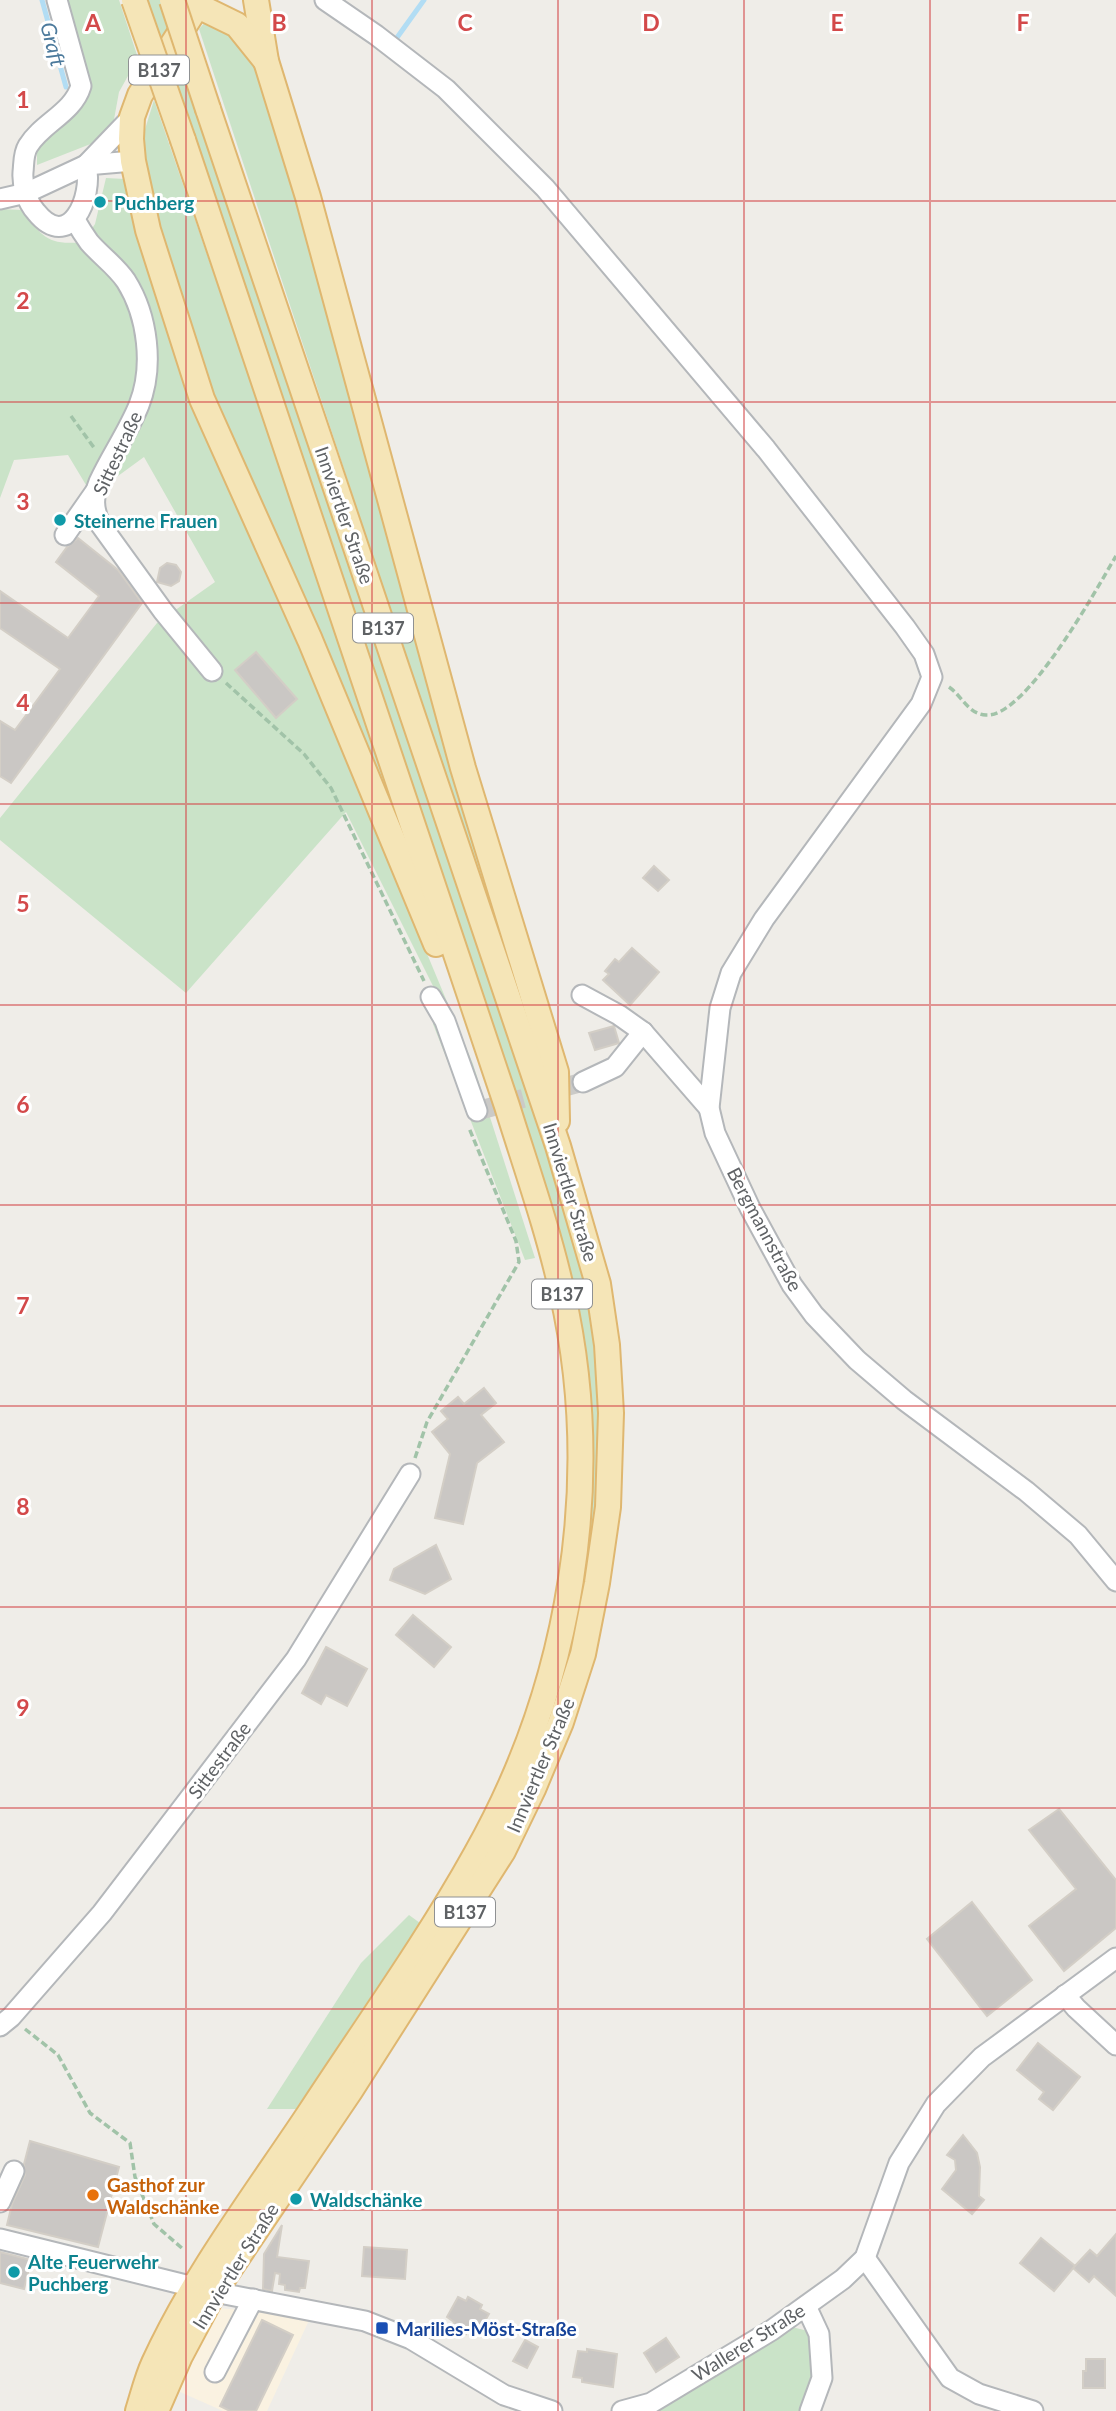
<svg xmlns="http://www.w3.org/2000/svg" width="1116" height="2411" font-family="Lato,sans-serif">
<rect width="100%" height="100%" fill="#efede8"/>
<path fill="#faf2e1" d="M217 2308 311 2316 267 2411H223L178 2391Z"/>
<g fill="#cae3c8">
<path d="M64 0H119L138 58 119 92 111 136 37 165V148L78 108Z"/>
<path d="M147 0H160L563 1201 591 1313 599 1418 596 1522 580 1620 572 1618 590 1412 580 1317 553 1206Z"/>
<path d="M209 18 227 24 249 52 266 87 517 975 511 976 199 29Z"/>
<path d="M154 100 417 866 265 525 216 398 150 214 142 139Z"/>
<path d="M106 178 125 179 385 853 473 1064 535 1258 525 1260 433 1024 435 990 346 812 186 993 0 840V818L157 623 215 582 144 457 92 495 68 455 14 460 0 498V209L22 210C42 236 47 246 83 242L95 224Z"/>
<path d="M409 1915 420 1923 296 2109H267L361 1963Z"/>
<path d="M792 2327 816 2333 824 2368 803 2411H649Z"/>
</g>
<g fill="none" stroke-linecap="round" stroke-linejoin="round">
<g stroke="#b2ddf4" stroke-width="5">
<path d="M42 0 66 87"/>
<path d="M396 39 424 0"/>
</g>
</g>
<g fill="#cac7c4" stroke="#d3cec6" stroke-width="2">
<path d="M78 538 118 570 142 603 11 783 0 776V721L15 730 60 669 0 628V591L68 638 99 596 56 562 67 547Z"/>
<path d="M167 563 176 565 181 572 179 581 171 586 157 582 160 568Z"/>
<path d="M256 652 297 699 276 718 235 670Z"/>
<path d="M654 866 669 880 658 891 643 878Z"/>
<path d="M632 948 659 972 630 1005 603 980 609 974 605 971 615 959 619 962Z"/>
<path d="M614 1026 619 1043 595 1050 589 1033Z"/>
<path d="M484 1388 496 1403 481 1415 504 1442 477 1463 463 1524 435 1518 450 1454 432 1432 448 1419 441 1411 458 1397 464 1404Z"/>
<path d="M436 1545 451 1579 425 1594 390 1580 394 1569Z"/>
<path d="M413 1615 451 1647 434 1667 396 1635Z"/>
<path d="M326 1647 367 1669 347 1706 326 1695 321 1704 302 1693Z"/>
<path d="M1059 1809 1116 1880V1928L1064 1971 1029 1926 1076 1889 1029 1830Z"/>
<path d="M972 1902 1032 1980 987 2016 927 1939Z"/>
<path d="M1038 2043 1080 2077 1053 2110 1039 2099 1044 2092 1017 2070Z"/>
<path d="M963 2135 977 2153 980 2167 979 2196 984 2200 972 2214 942 2189 956 2170 955 2160 947 2155Z"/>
<path d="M30 2141 119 2167 98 2247 7 2225 12 2204 25 2175 24 2164Z"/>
<path d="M282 2225 277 2257 309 2261 305 2288H300L299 2292 285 2290V2285L279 2284 280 2274 275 2273 272 2291 263 2289 264 2254Z"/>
<path d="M1116 2234V2296L1094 2276 1089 2282 1073 2268 1090 2250 1097 2256Z"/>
<path d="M1041 2238 1075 2266 1054 2291 1020 2263Z"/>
<path d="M364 2247 407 2250 405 2279 362 2276Z"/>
<path d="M0 2252 31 2260 24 2289 0 2283Z"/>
<path d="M458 2297 466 2301 468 2297 482 2305 480 2309 489 2314 477 2335 468 2330 466 2334 452 2326 454 2322 447 2317Z"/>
<path d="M262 2320 293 2335 256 2411H230L220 2406Z"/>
<path d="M666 2338 679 2357 656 2372 644 2353Z"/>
<path d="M525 2340 538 2347 527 2368 513 2361Z"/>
<path d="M587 2349 617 2354 613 2387 582 2382V2378L573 2377 578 2351 587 2352Z"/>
<path d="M1086 2359H1105V2388H1083V2371H1086Z"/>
</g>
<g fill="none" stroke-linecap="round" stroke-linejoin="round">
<path stroke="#cbcac7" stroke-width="19" stroke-dasharray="19 10" stroke-linecap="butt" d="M477 1111 583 1082"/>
<g stroke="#b4b7ba" stroke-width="23">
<g id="minor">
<path d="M57 0 81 86C73 113 42 123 28 146 23 154 24 164 23 172 22 186 27 202 36 212 69 253 94 197 86 165"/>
<path d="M325 0 376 35 446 89 545 188 766 449 905 627 924 654 932 677 921 704 764 919 731 973 720 1008 709 1108 715 1133 750 1208 792 1285 814 1315 857 1360 904 1400 1026 1491 1078 1535 1116 1581"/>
<path d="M86 165 133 161"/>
<path d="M0 199 26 193 86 165 132 117"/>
<path d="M75 220C79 227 84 235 89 242 101 256 116 266 126 281 148 316 154 367 139 405 128 432 111 456 99 482 93 497 93 508 100 524L163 611 212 671"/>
<path d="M65 535 95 492"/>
<path d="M582 995 619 1015 643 1032 709 1108"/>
<path d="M431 997 445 1021 477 1111"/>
<path d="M583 1082 615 1067 643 1032"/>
<path d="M1065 1995 1076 2008 1116 2045"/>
<path d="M0 2026 11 2017 102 1913 296 1659 410 1474"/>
<path d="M0 2202 14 2171"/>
<path d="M0 2239 214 2292 365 2321 411 2339 504 2395 552 2411"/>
<path d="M865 2258 950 2378 979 2394 1033 2411"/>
<path d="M806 2306 819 2334 822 2378 810 2411"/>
<path d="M215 2372 253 2299"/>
<path d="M622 2411 651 2403 772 2330 843 2279 865 2258 899 2163 936 2104 982 2057 1116 1958"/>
</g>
</g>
<g stroke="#dfb770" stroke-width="28">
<g id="major">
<path d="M201 0 140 95 132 117 131 139 133 161 148 230 202 399 310 640 436 944"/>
<path d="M256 0 266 61 308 197 463 768 556 1072 557 1121"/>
<path d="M198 6 237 25 266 61"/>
<path d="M138 2411C143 2395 147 2378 154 2363 195 2274 255 2195 309 2114 365 2028 426 1944 476 1854 571 1686 605 1481 562 1292 548 1229 526 1167 507 1106L183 140"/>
<path d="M156 2411 180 2356 214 2292 350 2091 503 1851 533 1789 561 1722 583 1654 597 1583 608 1507 611 1413 607 1345 598 1284 558 1146 208 109"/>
</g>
</g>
<g stroke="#a1c3a8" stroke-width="3.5" stroke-dasharray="7 3.5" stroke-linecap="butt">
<path d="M71 416 95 449"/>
<path d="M226 683 304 754 331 788 424 981"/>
<path d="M949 687C962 696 968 714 986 715 1026 718 1097 588 1116 556"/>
<path d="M415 1458 427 1422 519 1262 516 1241 469 1128"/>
<path d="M25 2029 58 2055 90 2113 130 2143 135 2177 154 2224 183 2249"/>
</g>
<use href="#minor" stroke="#fff" stroke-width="19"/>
<use href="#major" stroke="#f5e5b7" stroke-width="24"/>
<g stroke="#dfb770" stroke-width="28" stroke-linecap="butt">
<g id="major-bridge">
<path d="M134 0 183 140"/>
<path d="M172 0 208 109"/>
</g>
</g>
<use href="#major-bridge" stroke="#f5e5b7" stroke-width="24"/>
</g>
<path fill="none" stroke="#d3494a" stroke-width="2" stroke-opacity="0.55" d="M186 0V2411M372 0V2411M558 0V2411M744 0V2411M930 0V2411M0 201H1116M0 402H1116M0 603H1116M0 804H1116M0 1005H1116M0 1205H1116M0 1406H1116M0 1607H1116M0 1808H1116M0 2009H1116M0 2210H1116"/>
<g fill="#0f9aa8" stroke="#fff" stroke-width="2.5">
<circle cx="100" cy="202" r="7"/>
<circle cx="60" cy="520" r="7"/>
<circle cx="296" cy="2199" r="7"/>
<circle cx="14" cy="2272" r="7"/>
</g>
<circle fill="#e8710a" stroke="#fff" stroke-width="2.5" cx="93" cy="2195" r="7"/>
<rect fill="#1a4fb4" stroke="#fff" stroke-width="2.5" x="375" y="2321" width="14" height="14" rx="3.5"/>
<g text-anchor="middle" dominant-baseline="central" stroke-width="6" stroke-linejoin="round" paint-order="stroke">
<g fill="#fff" stroke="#8f9193" stroke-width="2">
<rect x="129" y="55.5" width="60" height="29" rx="5"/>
<rect x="353" y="613.5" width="60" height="29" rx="5"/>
<rect x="532" y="1279.5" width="60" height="29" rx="5"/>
<rect x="435" y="1897.5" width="60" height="29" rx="5"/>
</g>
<g font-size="18" font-weight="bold" fill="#5f6265">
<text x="159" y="70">B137</text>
<text x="383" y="628">B137</text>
<text x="562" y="1294">B137</text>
<text x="465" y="1912">B137</text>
</g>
<g font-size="19" font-weight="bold" fill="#0d838f" stroke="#fff" text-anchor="start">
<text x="114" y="202">Puchberg</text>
<text x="74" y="520">Steinerne Frauen</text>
<text x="310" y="2199">Waldschänke</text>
<text x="28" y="2261">Alte Feuerwehr<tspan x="28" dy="22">Puchberg</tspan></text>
</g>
<g font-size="19" fill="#5f6265" stroke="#fff">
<text transform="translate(117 453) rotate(-65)">Sittestraße</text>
<text transform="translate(345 515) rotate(71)">Innviertler Straße</text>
<text transform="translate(571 1192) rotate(73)">Innviertler Straße</text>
<text transform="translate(765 1229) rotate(62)">Bergmannstraße</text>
<text transform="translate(219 1760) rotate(-53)">Sittestraße</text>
<text transform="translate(540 1765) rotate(-67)">Innviertler Straße</text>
<text transform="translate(235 2266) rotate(-58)">Innviertler Straße</text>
<text transform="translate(748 2342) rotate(-32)">Wallerer Straße</text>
</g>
<g font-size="19" font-weight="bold" fill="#c56008" stroke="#fff" text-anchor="start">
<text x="107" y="2184">Gasthof zur<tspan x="107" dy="22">Waldschänke</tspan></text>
</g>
<g font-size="19" font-weight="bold" fill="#164399" stroke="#fff" text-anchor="start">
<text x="396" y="2328">Marilies-Möst-Straße</text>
</g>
<g font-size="21" font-style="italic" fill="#4c7a9c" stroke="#fff">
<text transform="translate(54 44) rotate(75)">Graft</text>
</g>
</g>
<g font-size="23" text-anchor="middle" font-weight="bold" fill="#d3494a" stroke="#fff" stroke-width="6" stroke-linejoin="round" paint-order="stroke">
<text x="93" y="31">A</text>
<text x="279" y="31">B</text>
<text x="465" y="31">C</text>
<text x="651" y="31">D</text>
<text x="837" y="31">E</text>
<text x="1023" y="31">F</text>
<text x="23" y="108">1</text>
<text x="23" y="309">2</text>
<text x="23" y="510">3</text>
<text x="23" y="711">4</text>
<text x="23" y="912">5</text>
<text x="23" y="1113">6</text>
<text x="23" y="1314">7</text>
<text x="23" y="1515">8</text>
<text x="23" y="1716">9</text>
</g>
</svg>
